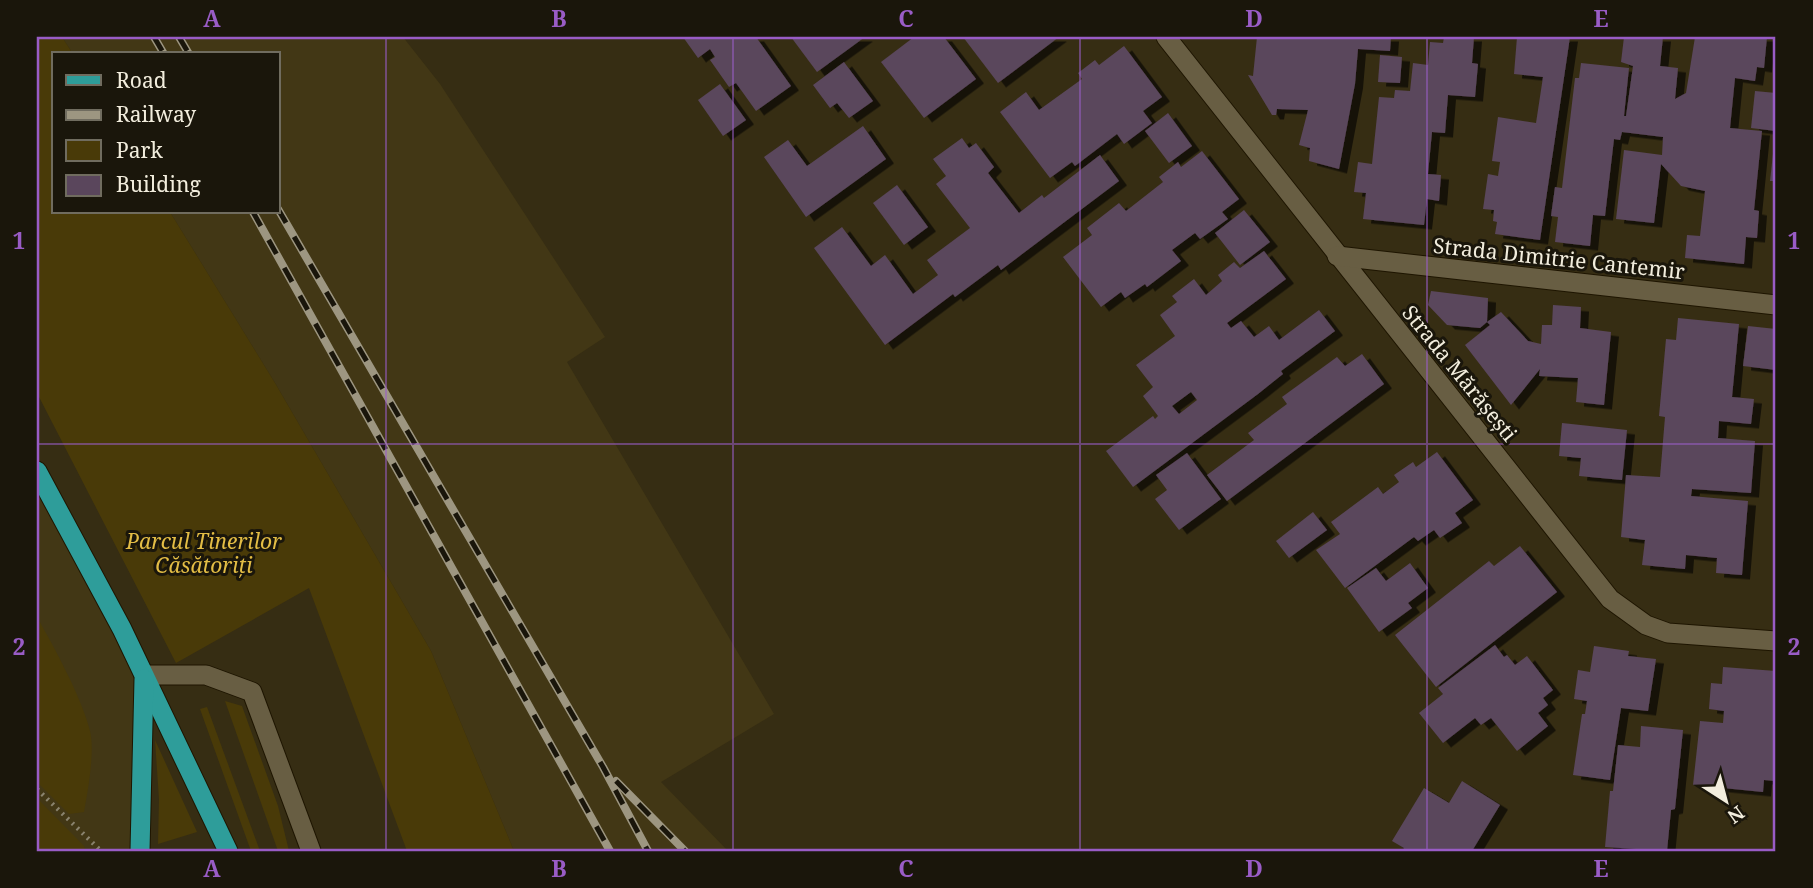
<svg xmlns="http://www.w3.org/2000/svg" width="1813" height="888" font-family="'Noto Serif',serif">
<defs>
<filter id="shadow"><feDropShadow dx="8" dy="4.5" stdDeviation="0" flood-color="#0009"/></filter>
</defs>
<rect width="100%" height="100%" fill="#362d13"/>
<g fill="#423715">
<path d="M62 37H403L440 84 605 337 567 362 774 714 661 782 728 851H514L431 651 275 383 170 212H278V54H73Z"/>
<path d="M37 482 137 673 134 851H37Z"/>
</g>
<g fill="#493a08">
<path d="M37 37H62L73 54H54V212H170L275 383 431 651 514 851H407L309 588 176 663 37 393Z"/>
<path d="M37 617C54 647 82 698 90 731 95 751 88 790 84 812L69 814 37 782Z"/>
<path d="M225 701 242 706 278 806 289 851H278Z"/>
<path d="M207 707 260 851H251L200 709Z"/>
<path d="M155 740 197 832 158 844 159 799Z"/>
<path d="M37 798 84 846 86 851H37Z"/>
</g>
<g fill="#5a465c" fill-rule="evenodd" filter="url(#shadow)">
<path d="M683 37H756L791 86 756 111 736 83 729 87 710 60 715 57 710 49 698 58Z"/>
<path d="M791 37H865L817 72Z"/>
<path d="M914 37H944L976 79 924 118 881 62Z"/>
<path d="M963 37H1059L998 83Z"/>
<path d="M1257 37H1391L1390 51 1358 49 1355 84 1339 169 1309 161 1310 148 1299 145 1308 110 1277 109 1276 115H1272L1248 75 1253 76Z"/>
<path d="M1444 37H1474L1472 63 1478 64 1475 97 1448 95 1445 133 1432 132 1428 174 1441 175 1439 201 1427 199 1424 225 1363 219 1366 193 1354 192 1358 162 1372 164 1379 97 1394 98 1395 90 1410 91 1413 63 1428 65 1430 42 1443 43Z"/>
<path d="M1517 37H1570L1540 240 1495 234 1497 222 1493 221 1494 210 1483 209 1488 174 1498 176 1500 162 1492 161 1498 117 1536 123 1543 77 1514 74Z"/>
<path d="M1624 37H1663L1660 66 1678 68 1675 99 1686 93 1695 37H1767L1764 68 1757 67 1755 81 1735 78 1730 128 1762 131 1754 210 1759 211 1757 238 1746 237 1744 264 1685 258 1687 235 1700 236 1705 191 1681 186 1661 164 1654 223 1616 219 1624 150 1662 155 1663 137 1622 132 1620 140 1614 139 1605 216 1593 215 1590 246 1555 242 1558 217 1551 216 1555 187 1562 188 1575 78H1579L1581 63 1629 68 1624 116H1626L1633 66 1621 62Z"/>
<path d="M1124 46 1162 97 1143 111 1152 123 1124 144 1117 134 1075 166 1072 162 1050 178 1000 112 1026 92 1039 110 1082 79 1078 73 1095 60 1099 65Z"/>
<path d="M1380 55 1402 57 1400 83 1378 82Z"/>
<path d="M844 62 873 101 849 118 837 103 830 108 813 85Z"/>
<path d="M720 84 746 120 723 136 698 100Z"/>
<path d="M1755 91 1776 93V131L1751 128Z"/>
<path d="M1168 113 1192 146 1169 163 1145 131Z"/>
<path d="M863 126 886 159 806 217 764 157 788 140 807 166Z"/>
<path d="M962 138 969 148 976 143 994 167 988 173 1019 213 1042 195 1044 198 1100 155 1119 181 1001 270 998 265 955 297 953 294 885 345 814 248 842 227 871 266 885 255 913 294 938 275 927 260 970 228 936 184 946 176 933 159Z"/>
<path d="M1202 151 1239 199 1222 212 1228 219 1200 239 1195 233 1172 250 1181 261 1147 287 1145 284 1125 298 1121 292 1101 307 1063 257 1092 235 1087 228 1119 203 1126 211 1163 182 1159 177 1178 162 1181 167Z"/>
<path d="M1773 154 1776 155V181H1770Z"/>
<path d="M897 185 928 227 904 245 873 203Z"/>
<path d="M1244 210 1270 242 1240 265 1215 233Z"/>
<path d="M1264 251 1286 279 1227 323 1231 328 1241 321 1254 337 1269 326 1279 340 1319 310 1335 331 1281 371 1283 374 1258 394 1133 487 1106 451 1153 416 1155 419 1158 416 1143 396 1153 387 1136 365 1175 336 1160 315 1177 302 1172 296 1194 279 1206 295 1222 281 1218 275 1234 262 1240 268ZM1191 392 1197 400 1179 414 1172 406Z"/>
<path d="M1431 291 1488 298 1487 322 1501 312 1528 341 1541 344 1542 325H1552L1553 305 1581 307 1580 328 1611 332 1604 405 1576 402 1578 378 1539 376 1540 369 1511 405 1465 345 1490 325 1487 322 1480 328 1447 325 1428 305Z"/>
<path d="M1678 318 1739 324 1732 397 1754 399 1751 424 1719 421 1718 438 1755 441 1751 493 1692 489 1691 496 1748 501 1742 575 1716 573 1717 558 1686 555 1685 569 1642 565 1645 540 1621 537 1626 475 1660 477 1665 417 1659 416 1666 339 1676 340Z"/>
<path d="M1748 326 1776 329V370L1743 366Z"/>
<path d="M1362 354 1384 384 1227 501 1207 475 1254 440 1248 433 1287 404 1282 397 1337 357 1345 366Z"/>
<path d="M1562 423 1627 430 1622 480 1579 476 1581 458 1559 456Z"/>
<path d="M1437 452 1473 500 1455 513 1462 523 1440 538 1434 530 1418 541 1414 537 1345 588 1316 550 1340 534 1331 522 1378 487 1383 494 1399 482 1394 475 1413 462 1416 467Z"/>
<path d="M1187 453 1221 499 1179 530 1155 499 1167 490 1156 475Z"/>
<path d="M1313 512 1327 530 1289 558 1276 541Z"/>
<path d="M1520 546 1557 592 1436 687 1395 635 1489 561 1494 566Z"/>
<path d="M1410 563 1428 588 1408 603 1412 608 1379 632 1347 588 1376 568 1386 581Z"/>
<path d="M1495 645 1504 657 1507 655 1515 665 1527 656 1553 690 1543 698 1548 705 1538 713 1548 726 1517 751 1491 718 1481 725 1475 718 1443 743 1419 713 1443 694 1438 688Z"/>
<path d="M1594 646 1629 651 1628 656 1656 659 1648 711 1621 708 1610 780 1573 775 1582 714H1585L1587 701 1574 699 1578 670 1590 672Z"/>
<path d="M1723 667 1776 671V724L1773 754 1776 755V781L1764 780 1763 792 1693 785 1700 721 1723 723 1724 711 1709 709 1711 683 1722 684Z"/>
<path d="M1641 726 1683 730 1675 809 1671 810 1667 851 1605 847 1610 791H1613L1618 745 1640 747Z"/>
<path d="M1462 781 1500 805 1472 851H1402L1404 848 1392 841 1424 788 1449 803Z"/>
</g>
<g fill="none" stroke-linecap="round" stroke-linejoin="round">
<g stroke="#1e1500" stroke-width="21">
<path id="service" d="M144 675H206L252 692 311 851"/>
</g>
<g stroke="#1e1500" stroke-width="21">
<g id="minor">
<path d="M1166 37 1610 599 1646 625 1668 633 1776 641"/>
<path d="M1337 256 1776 305"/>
</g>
</g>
<g stroke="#1e1500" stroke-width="21">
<g id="primary">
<path d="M37 471 122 629 228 851"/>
<path d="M140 851 144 679"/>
</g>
</g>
<path stroke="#8a836e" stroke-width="4.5" stroke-dasharray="2 5" stroke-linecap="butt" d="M37 789 101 851"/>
<use href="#service" stroke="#685e43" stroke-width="19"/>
<use href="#minor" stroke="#685e43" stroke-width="19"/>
<use href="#primary" stroke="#2e9d9a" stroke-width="19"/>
<g stroke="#9d9681" stroke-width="8">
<g id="rail">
<path d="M154 37 164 54"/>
<path d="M179 37 189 54"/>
<path d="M278 209 603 767 648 851"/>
<path d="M253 212 610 851"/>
<path d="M616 781 685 851"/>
</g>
</g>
<use href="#rail" stroke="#1a160b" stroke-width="5" stroke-dasharray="16" stroke-linecap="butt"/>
</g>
<path fill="none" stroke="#995cc6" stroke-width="2" stroke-opacity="0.55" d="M386 37V851M733 37V851M1080 37V851M1427 37V851M37 444H1776"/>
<g text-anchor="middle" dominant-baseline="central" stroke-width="6" stroke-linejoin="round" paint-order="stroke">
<g font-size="21" fill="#f2eddd" stroke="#1a160b">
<text transform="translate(1559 258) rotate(6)">Strada Dimitrie Cantemir</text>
<text transform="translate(1460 373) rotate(51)">Strada Mărășești</text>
</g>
<g font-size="21" font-style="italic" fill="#e3bd45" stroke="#1a160b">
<text x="204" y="541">Parcul Tinerilor<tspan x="204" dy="24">Căsătoriți</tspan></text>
</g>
</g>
<rect width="1813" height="888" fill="none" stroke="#1a160b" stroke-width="77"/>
<rect x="52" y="52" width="228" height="161" fill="#1a160b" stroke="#706c5f" stroke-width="2"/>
<rect x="66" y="75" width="35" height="10" fill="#2e9d9a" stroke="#706c5f" stroke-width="2"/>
<text x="116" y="88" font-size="21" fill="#f2eddd">Road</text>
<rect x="66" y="110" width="35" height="10" fill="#9d9681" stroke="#706c5f" stroke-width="2"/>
<text x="116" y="122" font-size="21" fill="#f2eddd">Railway</text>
<rect x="66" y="140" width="35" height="21" fill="#493a08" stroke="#706c5f" stroke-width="2"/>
<text x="116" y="158" font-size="21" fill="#f2eddd">Park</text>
<rect x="66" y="175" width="35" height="21" fill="#5a465c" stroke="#706c5f" stroke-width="2"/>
<text x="116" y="192" font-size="21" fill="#f2eddd">Building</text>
<g transform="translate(1726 801) rotate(144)" stroke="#1a160b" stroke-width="5" paint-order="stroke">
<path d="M0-5L12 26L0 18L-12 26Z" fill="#f2eddd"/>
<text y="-10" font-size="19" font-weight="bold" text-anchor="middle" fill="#f2eddd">N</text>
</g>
<rect x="38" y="38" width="1736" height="812" fill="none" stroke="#995cc6" stroke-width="2.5"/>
<g font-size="23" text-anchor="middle" font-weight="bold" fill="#995cc6">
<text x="212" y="27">A</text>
<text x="559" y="27">B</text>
<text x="906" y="27">C</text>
<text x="1254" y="27">D</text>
<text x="1601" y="27">E</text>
<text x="19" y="249">1</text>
<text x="1794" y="249">1</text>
<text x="19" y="655">2</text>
<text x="1794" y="655">2</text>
<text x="212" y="877">A</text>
<text x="559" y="877">B</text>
<text x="906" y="877">C</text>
<text x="1254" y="877">D</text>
<text x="1601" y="877">E</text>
</g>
</svg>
